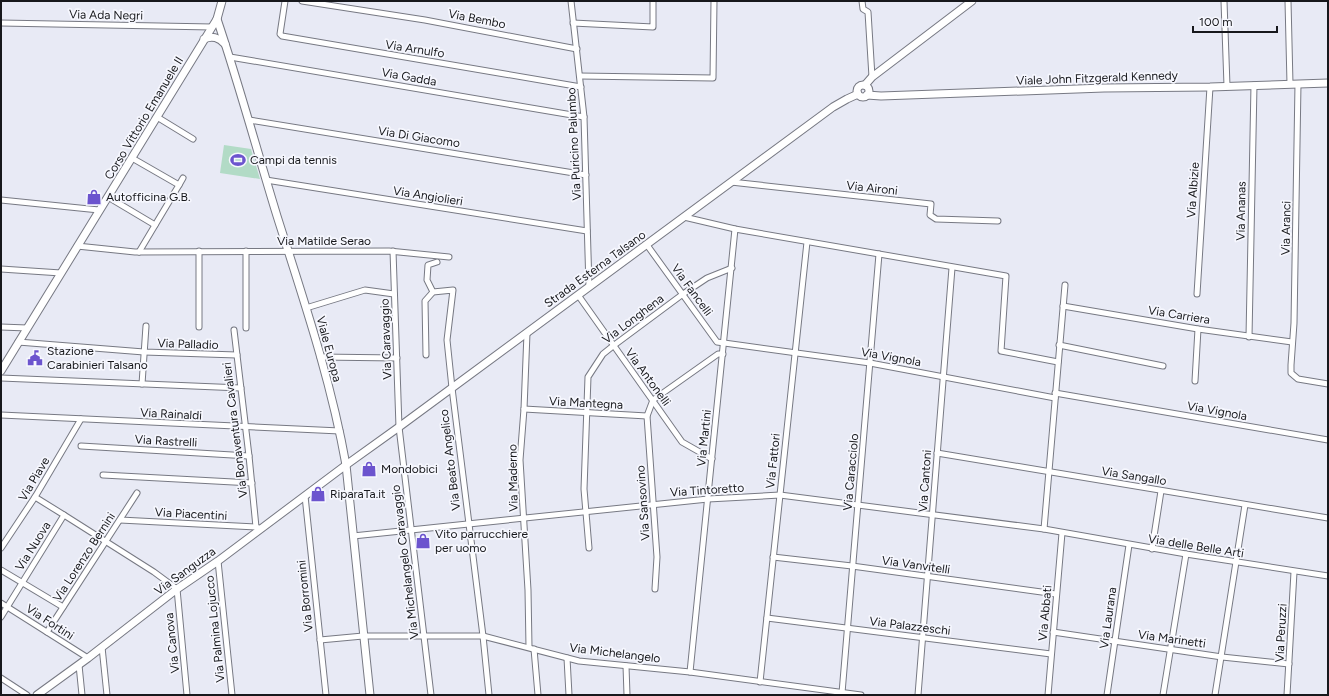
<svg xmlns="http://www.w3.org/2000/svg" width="1329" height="696" font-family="Figtree,sans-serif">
<rect width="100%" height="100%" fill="#e8eaf5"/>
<path fill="#b2dbc6" d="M224 145 251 149 260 179 220 173Z"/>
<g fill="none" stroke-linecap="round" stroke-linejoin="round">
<g stroke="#777983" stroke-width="7">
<g id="minor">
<path d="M285 1 280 34 282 36 581 87"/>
<path d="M302 1 425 20 577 49"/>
<path d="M571 1 584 117 589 287"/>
<path d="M862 1 863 9 868 12 872 77"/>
<path d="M1224 1 1227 86"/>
<path d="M1288 1 1290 84"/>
<path d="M1 23 212 27"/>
<path d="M573 23 653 27V1"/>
<path d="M230 57 584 117"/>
<path d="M580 76 713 78 714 1"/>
<path d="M1298 84 1294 323 1291 365V373L1298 379 1328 384"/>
<path d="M157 117 193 139"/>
<path d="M249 120 586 175"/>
<path d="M132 158 179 185 139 252"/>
<path d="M266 180 587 231"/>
<path d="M731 182 931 204 930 215 936 219 998 221"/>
<path d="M179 185 183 178"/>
<path d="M108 197 155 225"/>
<path d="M1 200 99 210"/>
<path d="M684 217 735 229 1006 276 1001 351 1058 362"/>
<path d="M647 245 717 342 870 363 1055 398"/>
<path d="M77 246 135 252 389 251 449 257"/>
<path d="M199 251V327"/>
<path d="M246 251V328"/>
<path d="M393 251 399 427 431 695"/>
<path d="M1 269 61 273"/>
<path d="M433 292 427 280 428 265 437 262"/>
<path d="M1197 294 1210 87"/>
<path d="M578 295 682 442 712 459"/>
<path d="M1063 306 1198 329 1292 342"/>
<path d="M306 308 365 290 394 294"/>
<path d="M1 327 27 328"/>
<path d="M234 330 249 456 256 527"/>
<path d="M527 333 524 409 520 460 528 590 529 647"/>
<path d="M1249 337 1254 85"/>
<path d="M18 342 144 352 237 355"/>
<path d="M1059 345 1163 366"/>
<path d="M426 355 425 301 433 292 453 290 447 340 452 388 483 636 489 695"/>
<path d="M320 357 397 358"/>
<path d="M1 378 241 388"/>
<path d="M1195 381 1198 329"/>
<path d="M142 384 146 326"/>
<path d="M1055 393 1328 440"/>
<path d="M524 409 647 416"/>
<path d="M1 415 340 431"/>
<path d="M81 446 249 456"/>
<path d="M937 453 1328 518"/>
<path d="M103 475 252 483"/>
<path d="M305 496 326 695"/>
<path d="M64 515 154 572 177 589 187 695"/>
<path d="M120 520 256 527 259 528"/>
<path d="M1044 529 1065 285"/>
<path d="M353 536 708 499 780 495 1044 529 1186 554 1328 576"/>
<path d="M1 548 35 497 81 419"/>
<path d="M589 548 584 489 588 377 603 354 613 346 683 294 707 278 732 268"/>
<path d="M1152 549 1161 491"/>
<path d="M773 557 852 566 1056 594"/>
<path d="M218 561 232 695"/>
<path d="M1 570 63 607"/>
<path d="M655 589 657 557 647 416 653 400 718 354H723"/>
<path d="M1 603 88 658"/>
<path d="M1 617 64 515 35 497"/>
<path d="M767 618 1051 654"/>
<path d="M47 632 137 493"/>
<path d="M1053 632 1222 657 1289 664"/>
<path d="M320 640 363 636H483L579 661 690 672 861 695"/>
<path d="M102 647 107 695"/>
<path d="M534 649 538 695"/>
<path d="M567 658 569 695"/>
<path d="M79 665 82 695"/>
<path d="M626 666 627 695"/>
<path d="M690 672 735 229"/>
<path d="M1 678 27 695"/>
<path d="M760 682 807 242"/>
<path d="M842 693 879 254"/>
<path d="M918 695 952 268"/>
<path d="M1048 695 1062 533"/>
<path d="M1107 695 1129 545"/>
<path d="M1163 695 1186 554"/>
<path d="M1215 695 1245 505"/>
<path d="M1287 695 1294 572"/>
</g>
</g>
<g stroke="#777983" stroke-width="9">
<g id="tertiary">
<path d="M217 19C239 84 257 151 277 216 303 298 331 380 346 465L370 695"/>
<path d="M204 39C213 35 219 38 225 44"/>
<path d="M865 85 872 77 972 1"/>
<circle cx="863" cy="91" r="6"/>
<path d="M867 95 881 96 1104 88 1210 87 1328 83"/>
<path d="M1 371 217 19 222 1"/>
<path d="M37 695 88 658 177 589 218 561 346 465 399 427 833 107 847 99 858 94"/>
</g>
</g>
<use href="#minor" stroke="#fff" stroke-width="5"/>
<use href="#tertiary" stroke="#fff" stroke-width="7"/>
</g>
<defs>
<g id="stadium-bare" transform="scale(1.2)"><path d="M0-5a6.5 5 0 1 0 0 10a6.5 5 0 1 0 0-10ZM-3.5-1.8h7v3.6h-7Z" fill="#6c54ce" stroke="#f6f7fe" stroke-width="2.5" paint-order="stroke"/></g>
<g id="shop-bare" transform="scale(1.2)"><path d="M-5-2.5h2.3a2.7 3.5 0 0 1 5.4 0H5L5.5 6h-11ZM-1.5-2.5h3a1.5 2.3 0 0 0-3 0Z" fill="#6c54ce" stroke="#f6f7fe" stroke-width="2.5" paint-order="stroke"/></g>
<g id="civic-bare" transform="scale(1.2)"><path d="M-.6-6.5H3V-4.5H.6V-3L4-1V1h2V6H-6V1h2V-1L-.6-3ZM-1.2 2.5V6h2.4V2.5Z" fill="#6c54ce" stroke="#f6f7fe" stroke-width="2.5" paint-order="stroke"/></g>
</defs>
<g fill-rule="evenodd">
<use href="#stadium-bare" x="238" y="160"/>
<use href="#shop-bare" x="94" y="197"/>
<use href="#civic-bare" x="35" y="358"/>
<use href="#shop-bare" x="369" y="469"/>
<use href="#shop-bare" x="318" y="494"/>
<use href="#shop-bare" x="423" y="541"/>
</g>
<g text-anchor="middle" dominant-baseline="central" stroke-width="3.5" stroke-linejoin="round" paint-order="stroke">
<g font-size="12" fill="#17181c" stroke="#f6f7fe">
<text transform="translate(106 15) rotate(1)">Via Ada Negri</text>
<text transform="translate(477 19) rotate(11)">Via Bembo</text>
<text transform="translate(415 49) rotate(9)">Via Arnulfo</text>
<text transform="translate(409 77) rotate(10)">Via Gadda</text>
<text transform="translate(1097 78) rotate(-2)">Viale John Fitzgerald Kennedy</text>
<text transform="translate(144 118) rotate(-59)">Corso Vittorio Emanuele II</text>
<text transform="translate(419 137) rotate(9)">Via Di Giacomo</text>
<text transform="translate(574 144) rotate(-93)">Via Puricino Palumbo</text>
<text transform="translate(872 188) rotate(6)">Via Aironi</text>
<text transform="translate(1193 190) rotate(-86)">Via Albizie</text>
<text transform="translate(428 196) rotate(9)">Via Angiolieri</text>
<text transform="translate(1241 211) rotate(-89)">Via Ananas</text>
<text transform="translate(1286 228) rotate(-89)">Via Aranci</text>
<text x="324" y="241">Via Matilde Serao</text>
<text transform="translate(595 269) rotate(-36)">Strada Esterna Talsano</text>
<text transform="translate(692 290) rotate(54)">Via Fancelli</text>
<text transform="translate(1179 315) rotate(9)">Via Carriera</text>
<text transform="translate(633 319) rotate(-37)">Via Longhena</text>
<text transform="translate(386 339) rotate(-92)">Via Caravaggio</text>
<text transform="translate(188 344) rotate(2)">Via Palladio</text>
<text transform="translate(329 349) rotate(75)">Viale Europa</text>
<text transform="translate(891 357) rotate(10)">Via Vignola</text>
<text transform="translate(648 377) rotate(54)">Via Antonelli</text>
<text transform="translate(586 403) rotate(3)">Via Mantegna</text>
<text transform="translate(1217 411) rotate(10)">Via Vignola</text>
<text transform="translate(171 414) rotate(3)">Via Rainaldi</text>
<text transform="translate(235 430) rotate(-97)">Via Bonaventura Cavalieri</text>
<text transform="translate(704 438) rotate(-84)">Via Martini</text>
<text transform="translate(166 441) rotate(3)">Via Rastrelli</text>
<text transform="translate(450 460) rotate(-97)">Via Beato Angelico</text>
<text transform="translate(773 461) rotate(-84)">Via Fattori</text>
<text transform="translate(851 472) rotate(-85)">Via Caracciolo</text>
<text transform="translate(1134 476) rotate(9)">Via Sangallo</text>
<text transform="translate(513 478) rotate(-91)">Via Maderno</text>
<text transform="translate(34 479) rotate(-59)">Via Piave</text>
<text transform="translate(925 481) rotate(-86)">Via Cantoni</text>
<text transform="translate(707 490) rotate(-4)">Via Tintoretto</text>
<text transform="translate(643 503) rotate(-94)">Via Sansovino</text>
<text transform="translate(191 514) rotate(3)">Via Piacentini</text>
<text transform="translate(33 546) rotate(-58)">Via Nuova</text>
<text transform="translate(1196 546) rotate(9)">Via delle Belle Arti</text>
<text transform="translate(84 557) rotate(-57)">Via Lorenzo Bernini</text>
<text transform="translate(405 562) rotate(-97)">Via Michelangelo Caravaggio</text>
<text transform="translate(916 565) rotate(8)">Via Vanvitelli</text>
<text transform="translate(185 571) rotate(-36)">Via Sanguzza</text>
<text transform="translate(305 596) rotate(-96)">Via Borromini</text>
<text transform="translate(1045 613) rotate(-85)">Via Abbati</text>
<text transform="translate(1108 618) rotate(-82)">Via Laurana</text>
<text transform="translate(50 622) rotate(33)">Via Fortini</text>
<text transform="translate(910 626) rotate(7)">Via Palazzeschi</text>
<text transform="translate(215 629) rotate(-96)">Via Palmina Lojucco</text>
<text transform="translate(1281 633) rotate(-87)">Via Peruzzi</text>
<text transform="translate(1172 639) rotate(8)">Via Marinetti</text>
<text transform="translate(172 643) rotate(-96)">Via Canova</text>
<text transform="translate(615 653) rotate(7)">Via Michelangelo</text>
</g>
<g font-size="12" fill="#17181c" stroke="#f6f7fe" text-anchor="start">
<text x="250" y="160">Campi da tennis</text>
<text x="106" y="197">Autofficina G.B.</text>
<text x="47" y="351">Stazione<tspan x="47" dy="14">Carabinieri Talsano</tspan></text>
<text x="381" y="469">Mondobici</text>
<text x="330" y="494">RiparaTa.it</text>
<text x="435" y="534">Vito parrucchiere<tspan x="435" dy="14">per uomo</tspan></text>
</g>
</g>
<rect width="1329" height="696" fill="none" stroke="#17181c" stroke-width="4"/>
<path d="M1193 26v6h84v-6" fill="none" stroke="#17181c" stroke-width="2"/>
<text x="1199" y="26" font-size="12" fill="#17181c" stroke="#f6f7fe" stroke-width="3" paint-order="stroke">100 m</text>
</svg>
